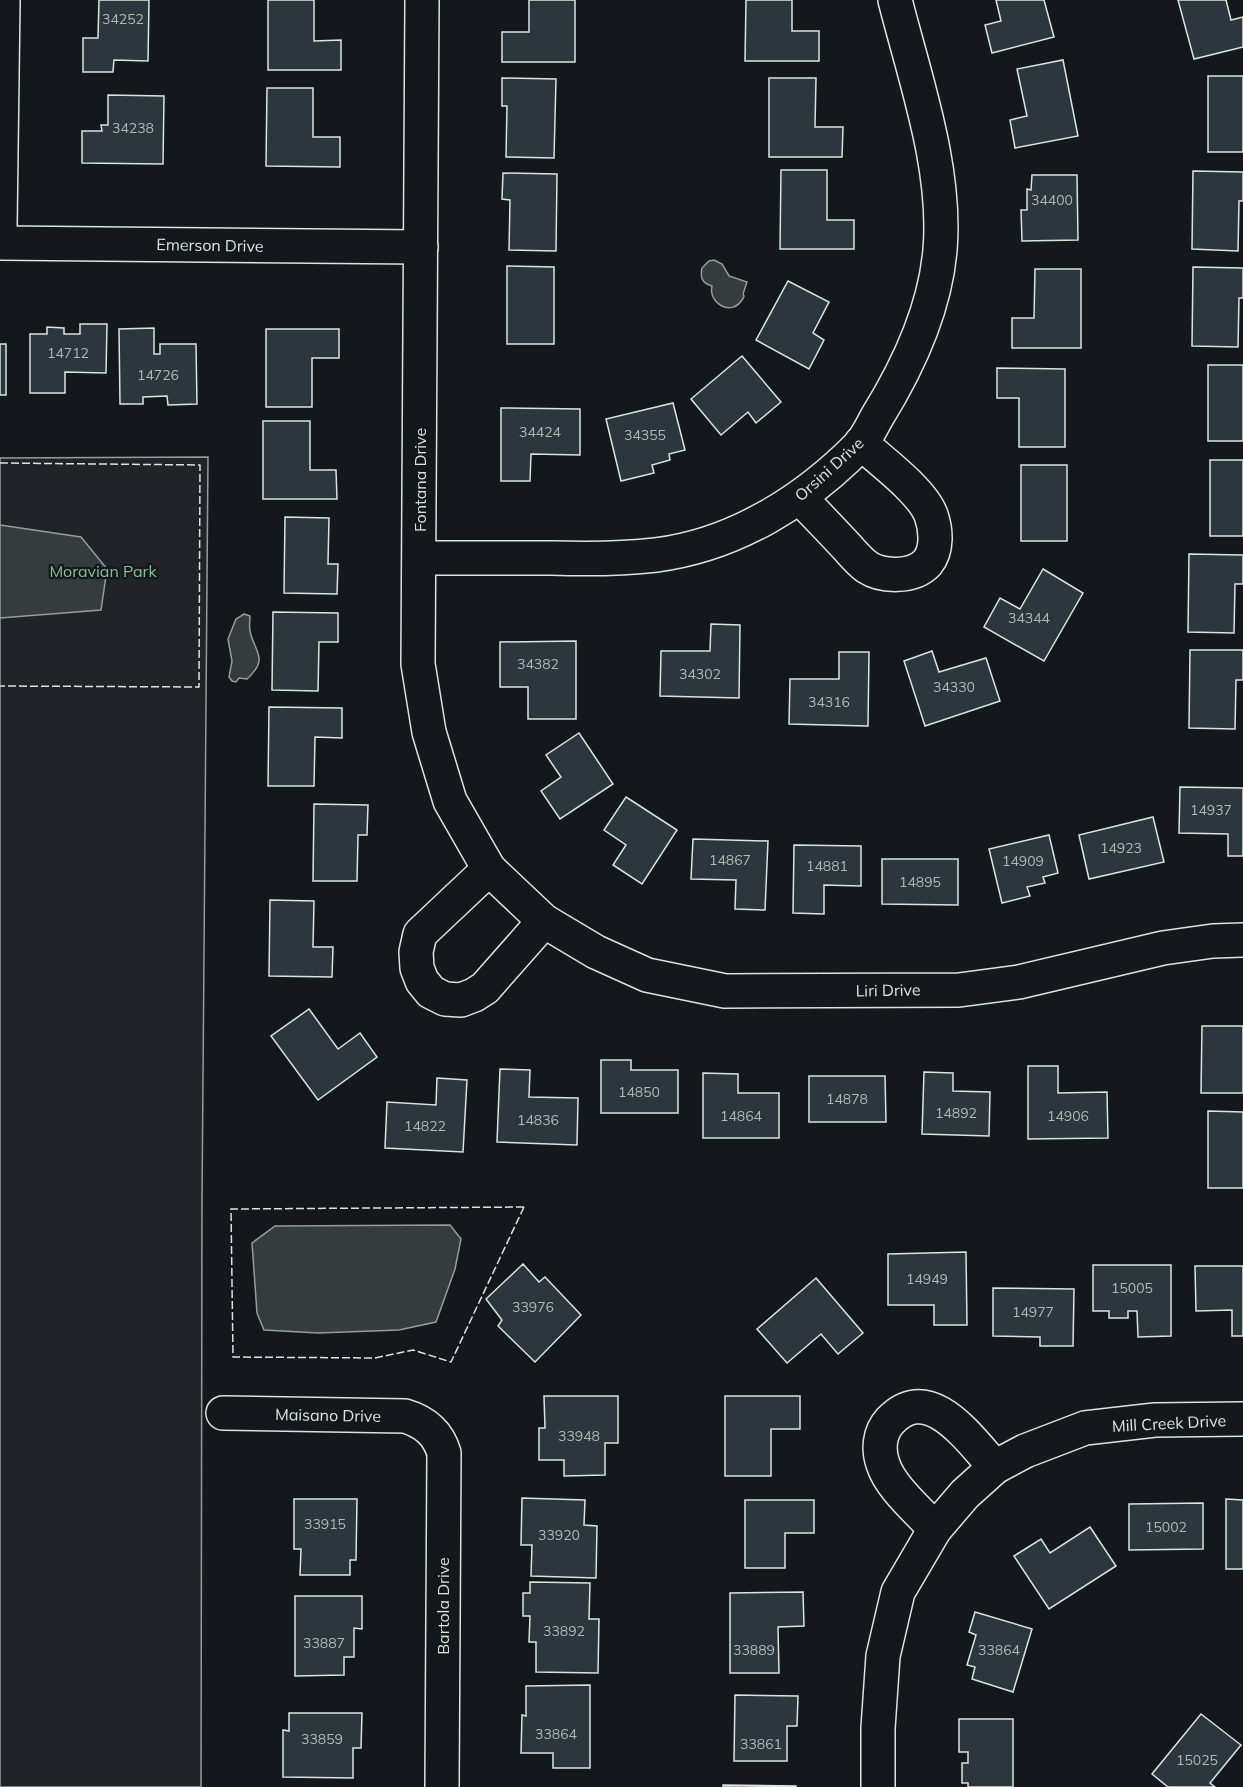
<svg xmlns="http://www.w3.org/2000/svg" width="1243" height="1787" font-family="Mulish,sans-serif">
<rect width="100%" height="100%" fill="#14181c"/>
<path fill="#202428" stroke="#939e99" stroke-width="1.5" d="M208 457 202 1202 201 1787H0V458Z"/>
<g fill="#363b3e" stroke="#939e99" stroke-width="1.5">
<path d="M714 260 722 264 729 276 747 282C746 285 745 288 744 291 741 299 747 292 742 300 731 317 708 303 712 286 702 283 700 278 702 268L709 261Z"/>
<path d="M0 525 81 537 107 569 101 610 0 618Z"/>
<path d="M244 614 250 616C250 621 249 626 250 631 254 652 270 658 247 679L239 678 236 682 232 681 229 677 232 661 228 639 236 619Z"/>
<path d="M450 1225 461 1239 455 1269 436 1322 399 1330 318 1333 264 1330 257 1313 252 1243 275 1226Z"/>
</g>
<g fill="#2c363c" stroke="#d8e6dc" stroke-width="1.5">
<path d="M99 0H149L148 61 114 60 113 72H83V38H98Z"/>
<path d="M268 0H314V41L341 40V70H268Z"/>
<path d="M529 0H575V62H502V32H529Z"/>
<path d="M746 0H792V31H819V61H745Z"/>
<path d="M996 0H1044L1054 37 992 53 985 25 1001 21Z"/>
<path d="M1178 0H1226L1231 20 1243 17V47L1194 59Z"/>
<path d="M1063 60 1078 136 1015 148 1010 120 1027 116 1017 69Z"/>
<rect x="1208" y="76" width="35" height="76"/>
<path d="M502 78 556 79 554 158 506 157 507 106H502Z"/>
<path d="M769 78H816L815 127H843L842 157H769Z"/>
<path d="M267 88H313V137H340V167L266 166Z"/>
<path d="M108 95 164 96 163 164 82 163V131H102L101 125H108Z"/>
<path d="M781 170H827V220H854V249H780Z"/>
<path d="M1193 171 1243 172V201H1239L1238 251 1192 249Z"/>
<path d="M503 173 557 174 556 251 509 250 510 200 502 199Z"/>
<path d="M1032 175H1077L1078 240 1022 241 1021 210H1027V189L1031 190Z"/>
<path d="M507 266 554 267V344H507Z"/>
<path d="M1193 267 1243 268V298H1239L1238 347 1192 346Z"/>
<path d="M1035 269H1081V348H1012V318H1034Z"/>
<path d="M788 281 829 302 813 333 824 340 809 369 756 340Z"/>
<path d="M80 324H107L106 373 65 372V393H30V334H47V327L64 328V334H80Z"/>
<path d="M154 328V354H160V344H196L197 404 168 405 167 396 143 397V404H120L119 329Z"/>
<path d="M266 329H339V358H312V407H266Z"/>
<rect x="0" y="344" width="6" height="51"/>
<path d="M742 356 781 402 756 423 748 412 721 435 691 399Z"/>
<rect x="1208" y="365" width="35" height="76"/>
<path d="M997 368 1065 369V447H1019V398H997Z"/>
<path d="M673 403 685 450 669 454 670 460 652 465 654 473 621 481 606 419Z"/>
<path d="M501 408 580 409V455L531 454 530 481H501Z"/>
<path d="M263 421H310V470H336L337 499H263Z"/>
<rect x="1210" y="460" width="33" height="76"/>
<rect x="1021" y="465" width="46" height="76"/>
<path d="M285 517 329 518 328 564H338L337 594 284 593Z"/>
<path d="M1189 554 1243 555V584H1235L1234 633 1188 632Z"/>
<path d="M1043 569 1083 593 1044 661 984 627 1000 598 1020 609Z"/>
<path d="M273 612 338 613V642H319L318 691 272 690Z"/>
<path d="M711 624 740 625 739 698 660 696 661 651H710Z"/>
<path d="M576 641V719H528V687H500V642Z"/>
<path d="M1190 650H1243V680H1236L1235 729 1189 728Z"/>
<path d="M932 651 939 672 986 658 1000 701 925 726 904 661Z"/>
<path d="M839 652H869L868 726 789 724 790 679H839Z"/>
<path d="M269 707 342 708V738L315 737 314 786H268Z"/>
<path d="M579 733 613 784 560 819 541 791 561 777 546 755Z"/>
<path d="M1180 787 1243 788V856H1228V834L1179 833Z"/>
<path d="M626 797 677 830 642 884 613 865 626 845 604 830Z"/>
<path d="M314 804 368 805 367 835H358L357 881H313Z"/>
<path d="M1153 817 1164 862 1089 879 1079 835Z"/>
<path d="M1049 835 1058 873 1043 877 1045 883 1027 887 1030 896 1002 903 989 849Z"/>
<path d="M693 839 768 841 765 910 735 909 736 880 691 879Z"/>
<path d="M794 845 861 846V886L824 885V914L793 913Z"/>
<path d="M882 859H958V905L882 904Z"/>
<path d="M270 900 314 901 313 947H333L332 977 269 976Z"/>
<path d="M309 1009 338 1049 360 1033 377 1057 318 1100 271 1036Z"/>
<path d="M1202 1026H1243V1093H1201Z"/>
<path d="M601 1060H631V1070H678V1113H601Z"/>
<path d="M1028 1066H1058V1093L1107 1092 1108 1138 1028 1139Z"/>
<path d="M500 1069 530 1070 529 1097 578 1098 577 1145 497 1142Z"/>
<path d="M924 1072 953 1073V1091L990 1092 989 1136 922 1134Z"/>
<path d="M703 1073 738 1074V1093H779V1138H703Z"/>
<path d="M809 1076H885L886 1122H809Z"/>
<path d="M437 1078 467 1080 463 1152 385 1148 387 1102 436 1105Z"/>
<path d="M1208 1111 1243 1112V1188H1208Z"/>
<path d="M966 1252 967 1325H934V1305H888V1254Z"/>
<path d="M523 1264 539 1282 545 1277 581 1315 535 1362 498 1326 502 1320 486 1299Z"/>
<path d="M1093 1265H1171V1336L1138 1337 1137 1311H1128V1318H1109V1311H1093Z"/>
<path d="M1195 1266H1243V1336H1232V1310L1196 1311Z"/>
<path d="M816 1278 863 1333 838 1354 821 1334 787 1363 757 1329Z"/>
<path d="M993 1288 1074 1289 1073 1346H1040V1337L993 1336Z"/>
<path d="M544 1396H618V1443H605V1475L564 1476V1460H539V1428H545Z"/>
<path d="M725 1396H800V1429H771V1476H725Z"/>
<path d="M522 1498 585 1500 584 1525 597 1526 596 1578 531 1576 532 1545H521Z"/>
<path d="M294 1499H357L356 1560H350V1575H300L301 1549H294Z"/>
<path d="M1226 1499 1243 1500V1569H1226Z"/>
<path d="M745 1500H814V1533H785V1568H745Z"/>
<path d="M1203 1503V1549L1129 1550V1504Z"/>
<path d="M1090 1527 1116 1566 1049 1609 1014 1556 1041 1539 1050 1553Z"/>
<path d="M530 1582 590 1583 589 1619H599L598 1673 536 1672V1642H529L530 1616H523V1593H530Z"/>
<path d="M803 1592 804 1626 778 1627 779 1673H730V1593Z"/>
<path d="M295 1596H362V1629L354 1628V1657H344V1675L295 1676Z"/>
<path d="M975 1612 1032 1629 1013 1692 972 1679 975 1667 967 1665 976 1635 969 1632Z"/>
<path d="M590 1685V1768H553V1753H521L522 1715 526 1716V1686Z"/>
<path d="M735 1695 798 1696 797 1726H787V1761H734Z"/>
<path d="M289 1713H362L361 1748H353V1778L283 1777V1730L289 1731Z"/>
<path d="M1201 1714 1241 1745 1210 1783 1215 1787H1168L1152 1774Z"/>
<path d="M959 1719H1013V1787H968V1783H962V1763H968V1752H959Z"/>
<path d="M723 1785 796 1786V1787H723Z"/>
</g>
<g fill="none" stroke-linecap="round" stroke-linejoin="round">
<g stroke="#d8e6dc" stroke-width="36">
<g id="minor">
<path d="M422 0 418 664 429 732 450 801 489 869 544 921 596 952 647 975 725 991 959 990 1019 982 1163 948 1213 941 1243 940"/>
<path d="M0 226 3 0"/>
<path d="M0 243 421 247"/>
<path d="M800 498C816 514 832 531 847 547 853 554 860 562 867 567 882 577 913 578 927 563 938 550 936 529 931 515 922 491 881 461 861 443"/>
<path d="M420 558C464 558 508 558 552 558 586 559 621 559 656 555 735 545 805 501 860 445 867 437 872 426 877 417 908 367 935 309 940 250 947 168 915 79 895 0"/>
<path d="M489 869 420 934 416 952 417 968 422 981 431 992 445 999 461 1000 474 995 485 988 544 921"/>
<path d="M223 1413 405 1416C425 1422 438 1433 444 1453L442 1787"/>
<path d="M935 1529C919 1511 890 1487 883 1464 878 1450 879 1433 890 1421 929 1379 970 1440 995 1467"/>
<path d="M878 1787V1728L883 1656 898 1592 935 1529 965 1494 995 1467 1025 1451 1085 1428 1155 1420 1243 1419"/>
</g>
</g>
<use href="#minor" stroke="#14181c" stroke-width="33"/>
<g stroke="#d8e6dc" stroke-width="1.5" stroke-dasharray="8 3" stroke-linecap="butt">
<path d="M0 463 200 465 199 687 0 686"/>
<path d="M524 1207 451 1362 413 1350 375 1358 233 1357 231 1209Z"/>
</g>
</g>
<g text-anchor="middle" dominant-baseline="central" stroke-width="4.5" stroke-linejoin="round" paint-order="stroke">
<g font-size="14" fill="#adbab4">
<text x="123" y="19">34252</text>
<text x="133" y="128">34238</text>
<text x="1052" y="200">34400</text>
<text x="68" y="353">14712</text>
<text x="158" y="375">14726</text>
<text x="540" y="432">34424</text>
<text x="645" y="435">34355</text>
<text x="1029" y="618">34344</text>
<text x="538" y="664">34382</text>
<text x="700" y="674">34302</text>
<text x="954" y="687">34330</text>
<text x="829" y="702">34316</text>
<text x="1211" y="810">14937</text>
<text x="1121" y="848">14923</text>
<text x="730" y="860">14867</text>
<text x="1023" y="861">14909</text>
<text x="827" y="866">14881</text>
<text x="920" y="882">14895</text>
<text x="639" y="1092">14850</text>
<text x="847" y="1099">14878</text>
<text x="956" y="1113">14892</text>
<text x="741" y="1116">14864</text>
<text x="1068" y="1116">14906</text>
<text x="538" y="1120">14836</text>
<text x="425" y="1126">14822</text>
<text x="927" y="1279">14949</text>
<text x="1132" y="1288">15005</text>
<text x="533" y="1307">33976</text>
<text x="1033" y="1312">14977</text>
<text x="579" y="1436">33948</text>
<text x="325" y="1524">33915</text>
<text x="1166" y="1527">15002</text>
<text x="559" y="1535">33920</text>
<text x="564" y="1631">33892</text>
<text x="324" y="1643">33887</text>
<text x="754" y="1650">33889</text>
<text x="999" y="1650">33864</text>
<text x="556" y="1734">33864</text>
<text x="322" y="1739">33859</text>
<text x="761" y="1744">33861</text>
<text x="1197" y="1760">15025</text>
</g>
<g font-size="16" fill="#d8e6dc" stroke="#14181c">
<text transform="translate(210 245) rotate(1)">Emerson Drive</text>
<text transform="translate(829 469) rotate(-42)">Orsini Drive</text>
<text transform="translate(420 480) rotate(-90)">Fontana Drive</text>
<text transform="translate(888 990) rotate(-1)">Liri Drive</text>
<text transform="translate(328 1415) rotate(1)">Maisano Drive</text>
<text transform="translate(1169 1423) rotate(-3)">Mill Creek Drive</text>
<text transform="translate(443 1606) rotate(-90)">Bartola Drive</text>
</g>
<g font-size="16" fill="#8ac095" stroke="#14181c">
<text x="103" y="571">Moravian Park</text>
</g>
</g>
</svg>
